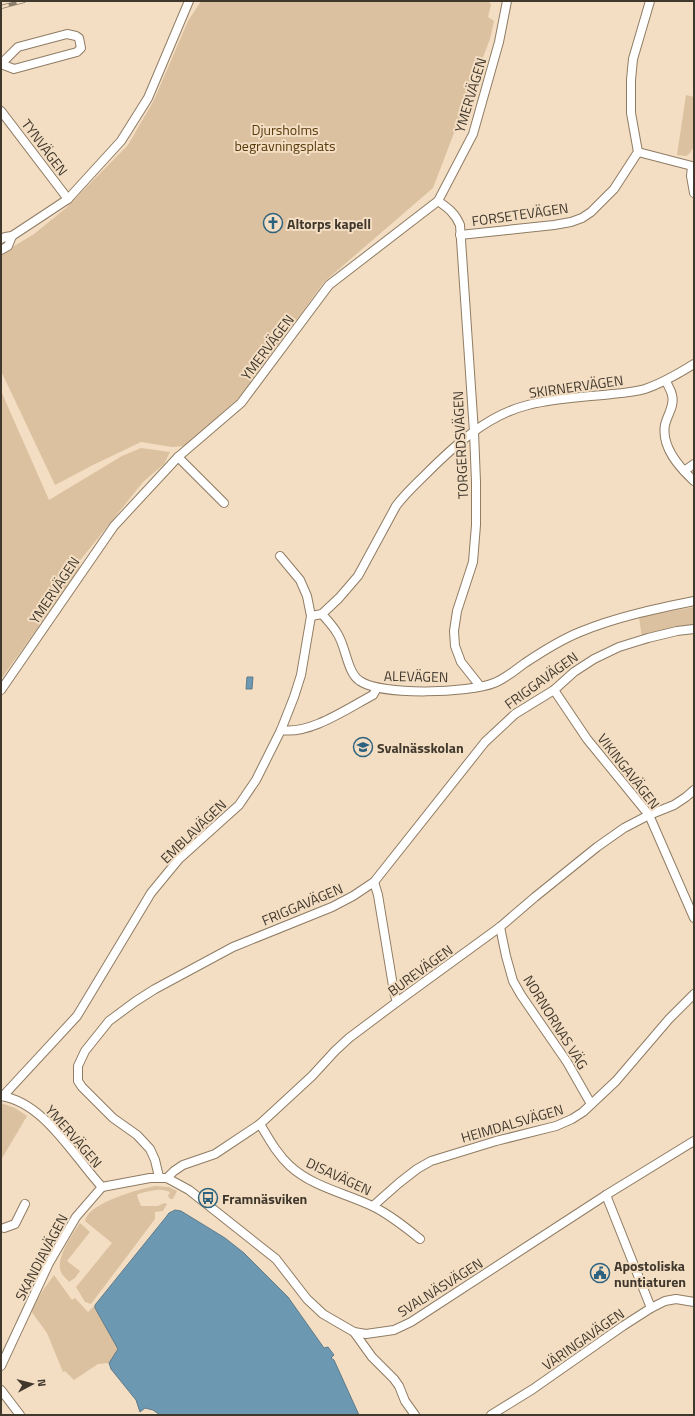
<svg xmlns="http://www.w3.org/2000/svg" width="695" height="1416" font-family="'Titillium Web',sans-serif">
<rect width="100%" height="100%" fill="#f3dec3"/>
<g fill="#dbc19f">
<path d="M201 1H488L491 4 488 17 494 21 490 39 433 188 324 282 242 395 185 446 172 447 141 442 93 465 55 485 1 371V254L34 234 66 208 128 145 154 100 188 21Z"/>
<path d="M686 95 694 97V146L690 153 686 156 677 155Z"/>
<path d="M1 391 49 500 122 456 141 448 170 452 164 464 143 482 78 563 80 569 1 679Z"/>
<path d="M694 607V632L678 634 643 645 639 617Z"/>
<path d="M1 1103 15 1108 27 1116 1 1160Z"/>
<path d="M155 1186 169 1187 177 1191 173 1199H170L168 1196 170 1192C160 1187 149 1191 138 1194L137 1196 141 1206H158L164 1203 167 1204 163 1211 155 1212V1219L91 1304 85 1302 76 1287 112 1243 85 1221C88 1203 139 1189 155 1186Z"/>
<path d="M80 1223 90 1232 67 1261 80 1271 75 1278 69 1282C67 1279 62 1275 61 1272 55 1259 73 1233 80 1223Z"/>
<path d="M54 1275 72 1300 75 1298 88 1312 95 1305V1308L118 1349 109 1363 98 1364 74 1380 65 1371 63 1372 47 1333 31 1311 41 1293Z"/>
</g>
<g fill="#6c98b2" stroke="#5f7b8a">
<path d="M247 677H253L252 689H246Z"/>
<path d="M175 1210 181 1211 225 1238 244 1253 288 1297 324 1348 328 1347 334 1355 331 1358 334 1360 359 1415H160L153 1410 145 1408 140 1412 136 1400 111 1369 109 1363 118 1349 95 1308V1305L166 1217 169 1213Z"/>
</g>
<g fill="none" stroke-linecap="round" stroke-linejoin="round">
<g stroke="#8f7c63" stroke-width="10">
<g id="minor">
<path d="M67 34 76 36 79 38 81 48 77 52 14 69 1 64 18 47Z"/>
<path d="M1 111 68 199"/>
<path d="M638 152 692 166 691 176 694 193"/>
<path d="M438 201C448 208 455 213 460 225L474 432 476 482V525L473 562 457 611 454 631 455 646 461 662 480 686"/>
<path d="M460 235 554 225 571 222 582 218 591 212 614 189 638 152 631 113V80L633 59 650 1"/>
<path d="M1 239 5 237 12 236 68 199 121 141 148 98 189 1"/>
<path d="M1 250 8 246 12 236"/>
<path d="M666 381C668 386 671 390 672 395 675 406 667 415 665 425 661 447 679 467 694 481"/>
<path d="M178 457 224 503"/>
<path d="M684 471 694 464"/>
<path d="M322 614C327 620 333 626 337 633 346 646 347 673 360 681 382 696 469 693 494 683 505 679 515 670 525 663 543 651 560 640 580 632 616 617 655 609 694 601"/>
<path d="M311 616 322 614 339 598 358 576 396 506C405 494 415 485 425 475 454 446 487 415 528 405 555 398 584 397 612 394 623 393 635 392 645 389 663 383 678 374 694 364"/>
<path d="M1 690 114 526 178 457 241 403 329 285 438 201 473 134 499 42 507 1"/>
<path d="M554 690 587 739 649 815 694 918"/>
<path d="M281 730C310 735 348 708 373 695L377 688"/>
<path d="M374 882 378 895 394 992 397 1002"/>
<path d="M500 927 506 956 513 981 521 995 567 1062 591 1104"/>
<path d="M1 1096C44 1102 74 1157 102 1187"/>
<path d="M3 1096 77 1016 151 893 179 859 239 805 256 780 281 730 294 697 301 675 311 616 307 596 300 580 280 556"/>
<path d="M260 1124C269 1139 277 1154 290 1166 313 1187 345 1193 372 1206 389 1214 405 1227 420 1239"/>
<path d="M159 1177 155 1160 150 1149 137 1135 113 1118 82 1087 78 1081V1066L85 1051 109 1021 136 1001 155 989 233 947 332 907 353 896 374 882 485 742 515 714 554 690 574 672 594 659 619 647 648 638 677 631 694 629"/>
<path d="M167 1178 174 1171 183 1165 215 1154 260 1124 312 1076 335 1051 349 1038 397 1002 500 927 535 897 597 847 624 828 649 815 674 805 686 797 694 790"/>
<path d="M102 1187 150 1178H167L189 1190 276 1259 307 1299 323 1314 354 1332 366 1334 394 1330 411 1322 606 1195 694 1141"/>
<path d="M606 1195 651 1308"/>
<path d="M373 1206 399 1183 417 1169 431 1161 496 1141 556 1126 572 1119 583 1112 616 1081 669 1019 694 994"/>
<path d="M4 1228 15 1224 25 1204"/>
<path d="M354 1332 372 1357 394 1379 399 1386 405 1401 415 1415"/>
<path d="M1 1366 49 1263 76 1217 102 1187"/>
<path d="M1 1390 20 1415"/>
<path d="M491 1415 533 1389 623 1326 651 1308 665 1301 676 1299 694 1302"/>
</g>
</g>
<use href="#minor" stroke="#fff" stroke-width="8"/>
<g stroke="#8d7f6d" stroke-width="4">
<path id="rail" d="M1 7 24 1"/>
</g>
<use href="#rail" stroke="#f3dec3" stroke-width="2.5" stroke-dasharray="8" stroke-linecap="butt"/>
</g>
<defs>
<g id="church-ring" transform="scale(1)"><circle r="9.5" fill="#f3dec3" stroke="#2e637f" stroke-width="1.5"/><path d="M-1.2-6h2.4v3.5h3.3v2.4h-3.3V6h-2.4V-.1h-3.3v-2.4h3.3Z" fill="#2e637f"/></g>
<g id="school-ring" transform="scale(1)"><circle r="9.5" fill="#f3dec3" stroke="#2e637f" stroke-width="1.5"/><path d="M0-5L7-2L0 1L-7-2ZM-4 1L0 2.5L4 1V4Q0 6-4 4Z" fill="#2e637f"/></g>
<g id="bus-ring" transform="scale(1)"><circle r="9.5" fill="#f3dec3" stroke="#2e637f" stroke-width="1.5"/><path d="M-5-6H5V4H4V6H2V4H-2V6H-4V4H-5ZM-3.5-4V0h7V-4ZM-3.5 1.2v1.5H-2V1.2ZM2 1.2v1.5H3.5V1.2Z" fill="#2e637f"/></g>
<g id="civic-ring" transform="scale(1)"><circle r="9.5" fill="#f3dec3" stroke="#2e637f" stroke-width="1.5"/><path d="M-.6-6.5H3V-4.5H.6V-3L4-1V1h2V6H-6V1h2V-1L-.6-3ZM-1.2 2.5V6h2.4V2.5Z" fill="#2e637f"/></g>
</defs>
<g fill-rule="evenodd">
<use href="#church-ring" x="273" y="223"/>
<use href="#school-ring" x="363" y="747"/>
<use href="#bus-ring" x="208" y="1198"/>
<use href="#civic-ring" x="600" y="1273"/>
</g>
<g text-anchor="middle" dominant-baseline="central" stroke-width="4" stroke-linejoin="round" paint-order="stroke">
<g font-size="14" fill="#40382d" stroke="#f3dec3">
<text transform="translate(470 95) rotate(-73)">YMERVÄGEN</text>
<text transform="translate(45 147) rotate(53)">TYNVÄGEN</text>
<text transform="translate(520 214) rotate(-8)">FORSETEVÄGEN</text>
<text transform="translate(267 347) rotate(-53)">YMERVÄGEN</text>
<text transform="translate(576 386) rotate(-8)">SKIRNERVÄGEN</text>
<text transform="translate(460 445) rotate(-93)">TORGERDSVÄGEN</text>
<text transform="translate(54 590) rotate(-56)">YMERVÄGEN</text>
<text transform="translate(416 676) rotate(1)">ALEVÄGEN</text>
<text transform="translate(541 680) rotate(-36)">FRIGGAVÄGEN</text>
<text transform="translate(629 771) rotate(52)">VIKINGAVÄGEN</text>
<text transform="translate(193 831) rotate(-44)">EMBLAVÄGEN</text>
<text transform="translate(302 904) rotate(-23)">FRIGGAVÄGEN</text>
<text transform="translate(420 970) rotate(-36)">BUREVÄGEN</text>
<text transform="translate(556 1022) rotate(58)">NORNORNAS VÄG</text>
<text transform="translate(512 1123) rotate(-16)">HEIMDALSVÄGEN</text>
<text transform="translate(74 1136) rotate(49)">YMERVÄGEN</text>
<text transform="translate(339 1176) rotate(25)">DISAVÄGEN</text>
<text transform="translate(41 1257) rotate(-62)">SKANDIAVÄGEN</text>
<text transform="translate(440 1287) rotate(-32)">SVALNÄSVÄGEN</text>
<text transform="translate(583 1339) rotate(-35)">VÄRINGAVÄGEN</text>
</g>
<g font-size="14" fill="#573909" stroke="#f3dec3">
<text x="285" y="129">Djursholms<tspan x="285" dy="16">begravningsplats</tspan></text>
</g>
<g font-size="14" font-weight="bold" fill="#40382d" stroke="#f3dec3" text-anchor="start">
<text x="287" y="223">Altorps kapell</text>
<text x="377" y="747">Svalnässkolan</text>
<text x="222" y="1198">Framnäsviken</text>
<text x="614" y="1265">Apostoliska<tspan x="614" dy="16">nuntiaturen</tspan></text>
</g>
</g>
<rect width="695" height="1416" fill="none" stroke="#40382d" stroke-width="4"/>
<g transform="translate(32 1384) rotate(83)" stroke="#f3dec3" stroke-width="3" paint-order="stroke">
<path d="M0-3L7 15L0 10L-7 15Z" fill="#40382d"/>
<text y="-6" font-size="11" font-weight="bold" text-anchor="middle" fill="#40382d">N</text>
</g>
</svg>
